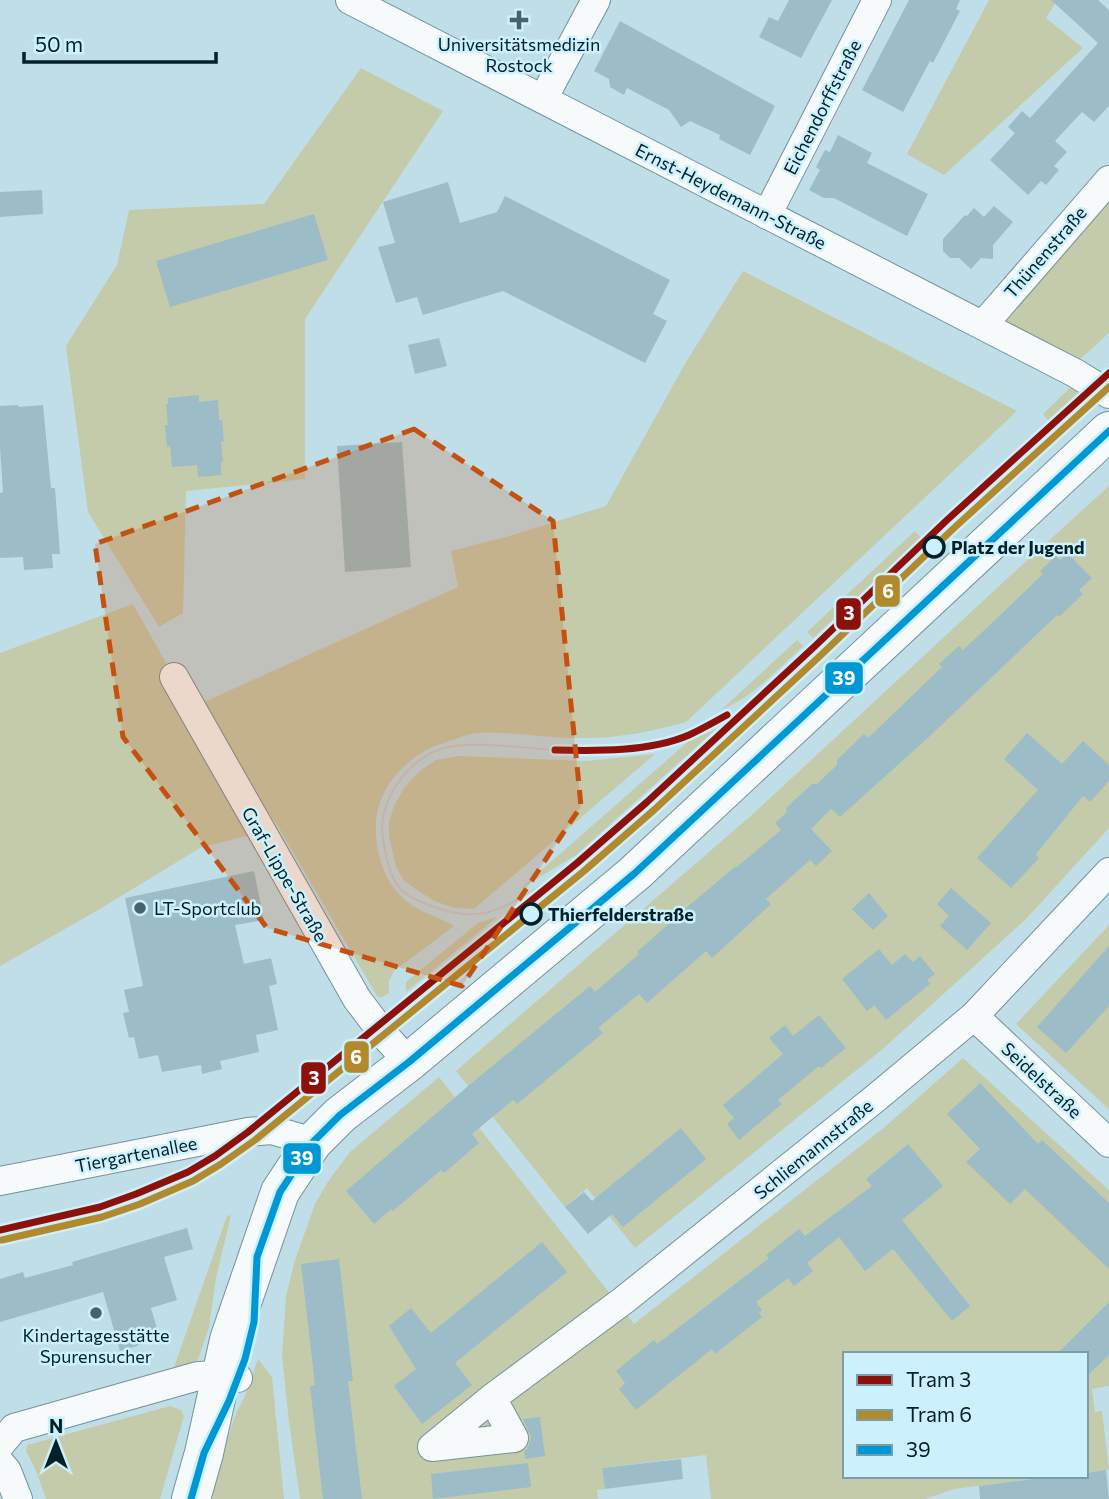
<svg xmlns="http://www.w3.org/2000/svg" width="1109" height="1499" font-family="Commissioner,sans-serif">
<rect width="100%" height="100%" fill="#c0dee7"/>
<g fill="#c3cbaa">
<path d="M989 0H1057L1046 18 1083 48 944 175 907 154Z"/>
<path d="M361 68 443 111 305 319V479L186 491 183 613 159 627 88 512 66 346 117 265 129 210 264 204Z"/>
<path d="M1109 195V333L1076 363 995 320Z"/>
<path d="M743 271 1017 411 686 722C654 731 620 738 586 738 550 739 514 731 479 733 470 733 461 737 453 740 445 743 436 745 428 749 401 764 376 792 376 825 375 859 388 894 420 910 431 916 443 919 454 926L394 971 389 981V993L381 998 377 996 279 828 245 778 200 704 458 587 451 551 506 537 606 506 686 362Z"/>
<path d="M1071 387 1078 394 1049 421 1043 414Z"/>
<path d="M1109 486V828L1026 919 884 1048 635 1248 587 1188 565 1207 456 1071 754 813 1011 575Z"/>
<path d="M915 531 921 538 813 638 807 632Z"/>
<path d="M133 604 261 832 200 848 98 910 0 966V653Z"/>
<path d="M797 640 803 646C777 670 754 696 721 710Z"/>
<path d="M716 729 576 855 520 889 691 739Z"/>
<path d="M655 754 474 909 455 908 434 901 404 881 396 867 389 836V822L394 806 405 787 421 770 436 760 459 756 587 761Z"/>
<path d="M497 917 406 992V982L478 923Z"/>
<path d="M1109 925V1109L1016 1024Z"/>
<path d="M963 1058 1109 1190V1386L1092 1389 1095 1412 1102 1411 1109 1470 1086 1473V1354H845V1476H1055L954 1489 925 1499H711L706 1455 602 1468 605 1489 597 1490 598 1499H300L289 1422 282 1356 286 1296 295 1260 315 1204 329 1180 350 1152 439 1077 634 1324 886 1126Z"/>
<path d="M231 1215 216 1278 209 1327 199 1357 196 1363 172 1373 227 1216Z"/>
<path d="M258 1359 272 1377 284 1499H208L236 1413 245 1396Z"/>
<path d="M170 1406 181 1410 184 1416 160 1499H46L37 1473 26 1451 27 1445Z"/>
</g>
<g fill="#9cbdc7">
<path d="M789 0H832L801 58 759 37 769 17 778 21Z"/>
<path d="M909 0H960L956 9 960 11 933 63 930 61 903 112 862 90Z"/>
<path d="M1051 0H1098L1109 10V106L1094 122 1082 112 1055 141 1067 152 1054 166 1059 170 1046 185 1041 181 1028 195 990 160 1015 133 1008 127 1022 111 1030 118 1098 43Z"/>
<path d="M620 21 775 106 750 155 719 139 720 135 690 121 681 127 669 110 627 88 624 95 610 87 609 79 594 71Z"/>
<path d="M838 135 872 153 867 163 928 194 907 236 834 198H824L809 190 820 170 816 167 825 150 830 152Z"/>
<path d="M448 182 460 223 497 212 505 196 670 280 653 314 667 321 645 363 503 291 423 315 417 297 396 303 378 247 395 243 383 202Z"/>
<path d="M42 190 43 214 0 217V192Z"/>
<path d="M994 206 1013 222 993 245V259L981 258 971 269 959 258H950L943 251V239L965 215 967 216 974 208 984 217Z"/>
<path d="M314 214 328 260 170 307 156 261Z"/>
<path d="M439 338 447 366 415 374 408 345Z"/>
<path d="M199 395V402L218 400 219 420H222L224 441 221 442 223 462H221V475L198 477 197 465 172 467 170 446 167 447 165 425H168L166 404H168V398Z"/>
<path d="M18 405 19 407 43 405 51 488H55L60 554H52L53 568 24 570 23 557 0 558V493L3 492 0 448V406Z"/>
<path d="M402 442 411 567 345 572 337 446Z"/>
<path d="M1067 553 1092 578 1079 590 1083 594 1059 617 1057 615 931 735 840 817 831 809 811 829 832 851 816 866 810 860 766 899 771 904 712 958 706 951 647 1003 639 994 598 1028 603 1033 517 1104 513 1100 472 1134 479 1143 444 1173 441 1170 393 1211 391 1209 374 1224 346 1191 474 1081 590 986 595 992 639 954 637 952 673 920V919L736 866 737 867 781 830 775 823 787 812 786 808 812 784H817L837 765V760L864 734 868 738 942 667 939 664 959 646 963 650 993 622 1043 574 1040 571 1056 556 1060 560Z"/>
<path d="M1027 733 1062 764 1083 741 1109 765V781L1090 802 1083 796 1036 854 1039 858 1011 888 977 858 1038 790 1004 759Z"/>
<path d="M254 871 264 920 235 925 244 964 271 958 277 984 269 986 278 1030 256 1035 259 1052 220 1061 222 1069 202 1074 201 1065 162 1072 158 1055 139 1059 134 1037 129 1038 123 1013 129 1012 124 990 143 986 125 898Z"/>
<path d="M951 888 991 923 967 950 940 926 949 916 937 904Z"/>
<path d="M869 893 888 916 873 930 852 909Z"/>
<path d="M1109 946V1006L1066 1053 1037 1027Z"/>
<path d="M879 949 892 965 905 954 913 962 920 956 935 974 927 980 930 984 886 1020 874 1005 867 1011 842 979Z"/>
<path d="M819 1015 846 1048 821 1068 819 1066 778 1100 782 1104 739 1140 727 1124 734 1118 723 1105 783 1054 769 1038 785 1025 793 1036Z"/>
<path d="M980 1083 1038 1144 1042 1140 1109 1203V1269L1025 1189 1010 1204 966 1162 980 1149 947 1114Z"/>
<path d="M681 1128 706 1159 623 1227 612 1214 588 1234 565 1207 584 1192 592 1201Z"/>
<path d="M908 1144 943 1186 902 1220 970 1306 952 1321 893 1249 865 1271 839 1237 807 1263 813 1271 794 1286 788 1278 756 1302 762 1310 759 1313 762 1317 715 1354 712 1349 636 1410 619 1389 625 1383 616 1371 654 1340 657 1344 769 1258 766 1255 799 1229 805 1236 872 1186 866 1179Z"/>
<path d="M187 1228 193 1249 164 1257 177 1300 151 1308 160 1339 120 1351 103 1292 0 1322V1279L23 1272 25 1278 73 1265 72 1262Z"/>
<path d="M542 1242 567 1272 455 1363 472 1385 422 1424 394 1386 416 1369 389 1326 411 1308 431 1333Z"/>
<path d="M339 1259 353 1381H348L362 1499H323L310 1386 315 1385 301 1264Z"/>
<path d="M1109 1302V1355L1086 1377V1354H1057Z"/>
<path d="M540 1417 545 1456 525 1459 524 1452 529 1445 531 1437 523 1419Z"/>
<path d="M681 1459 683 1479 605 1489 602 1468Z"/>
<path d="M528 1463 531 1487 433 1499 431 1474Z"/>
<path d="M1106 1470 1109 1499H980L979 1486 1055 1476H1086V1473Z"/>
</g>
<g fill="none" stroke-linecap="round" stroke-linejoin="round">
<g stroke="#74929b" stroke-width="30">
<g id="street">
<path d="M350 0 1075 373 1109 394"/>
<path d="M543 99 596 0"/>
<path d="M767 215 877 0"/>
<path d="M983 325 1109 180"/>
<path d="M174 677 357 999 385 1036 409 1062"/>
<path d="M974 1016 1109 1143"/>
<path d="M0 1181 248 1132 272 1130 313 1142"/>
<path d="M492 1398 514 1438 432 1447 492 1398 624 1300 877 1097 974 1016 1109 872"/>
<path d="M0 1445 14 1428 198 1376 221 1375 238 1378"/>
<path d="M0 1463 7 1471 18 1499"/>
</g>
</g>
<g stroke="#74929b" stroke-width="40">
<path id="secondary" d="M191 1499 204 1453 229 1340 280 1192 313 1142 340 1115 409 1062 635 873 1109 431"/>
</g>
<use href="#street" stroke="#f6fafb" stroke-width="28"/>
<use href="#secondary" stroke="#f6fafb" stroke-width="38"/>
<path stroke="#c3ccd0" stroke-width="2" d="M555 750C523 748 466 739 438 750 408 762 383 795 382 828 382 838 385 850 387 860 390 872 394 884 404 892 413 900 426 904 437 908 452 913 469 916 484 913 504 909 520 898 537 888 575 866 612 842 648 816"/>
<g stroke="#ccf0fc" stroke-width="12">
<path id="bus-1" d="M191 1499 204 1453 229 1401 245 1359 254 1322 257 1257 280 1192 313 1142 340 1115 409 1062 635 873 1109 431"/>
</g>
<use href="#bus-1" stroke="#0098d4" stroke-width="7"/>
<g stroke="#ccf0fc" stroke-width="12">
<g id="tram-1">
<path d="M555 750C596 751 650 752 689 735 702 729 714 722 727 715"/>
<path d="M0 1230 100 1207 136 1194 188 1172 215 1156 248 1132 577 863 647 802 814 647 947 520 1109 373"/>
</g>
</g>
<g stroke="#ccf0fc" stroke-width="12">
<path id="tram-2" d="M2 1240 102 1217 140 1204 193 1181 221 1164 255 1140 584 871 654 810 821 655 954 528 1109 387"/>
</g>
<use href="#tram-1" stroke="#8d110a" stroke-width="7"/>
<use href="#tram-2" stroke="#b3892e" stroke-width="7"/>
</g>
<path fill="#c55110" fill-opacity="0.2" stroke="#c55110" stroke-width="5" stroke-dasharray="14 9" stroke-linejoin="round" d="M414 429 553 521 581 806 462 986 267 928 123 737 95 544Z"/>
<g fill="#44636c" stroke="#ccf0fc" stroke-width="2.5">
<path d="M515.5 9.5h7v7h7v7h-7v7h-7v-7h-7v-7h7z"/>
<circle cx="140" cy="908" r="7"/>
<circle cx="96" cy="1313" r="7"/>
</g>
<g fill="#ccf0fc" stroke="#01212a" stroke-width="3.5">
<circle cx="934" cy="547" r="10"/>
<circle cx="531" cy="914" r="10"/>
</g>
<g text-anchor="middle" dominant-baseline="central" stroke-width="5" stroke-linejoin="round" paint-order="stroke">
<g font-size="18" fill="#01212a" stroke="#ccf0fc">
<text x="519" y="44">Universitätsmedizin<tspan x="519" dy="21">Rostock</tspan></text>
<text x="154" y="908" text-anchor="start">LT-Sportclub</text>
<text x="96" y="1335">Kindertagesstätte<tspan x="96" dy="21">Spurensucher</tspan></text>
</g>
<g font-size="18" fill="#01212a" stroke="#ccf0fc">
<text transform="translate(822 107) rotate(-63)">Eichendorffstraße</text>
<text transform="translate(731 196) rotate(27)">Ernst-Heydemann-Straße</text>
<text transform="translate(1045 252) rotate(-49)">Thünenstraße</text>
<text transform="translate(285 874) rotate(60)">Graf-Lippe-Straße</text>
<text transform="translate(1042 1080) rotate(43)">Seidelstraße</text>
<text transform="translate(813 1149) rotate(-39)">Schliemannstraße</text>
<text transform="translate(136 1154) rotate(-11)">Tiergartenallee</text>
</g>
<g font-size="18" font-weight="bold" fill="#01212a" stroke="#ccf0fc" text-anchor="start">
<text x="951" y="547">Platz der Jugend</text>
<text x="548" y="914">Thierfelderstraße</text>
</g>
</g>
<g stroke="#ccf0fc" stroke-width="2.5">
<rect x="874" y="574" width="27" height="34" rx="7" fill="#b3892e"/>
<rect x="835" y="597" width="27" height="34" rx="7" fill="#8d110a"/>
<rect x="824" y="661" width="40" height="34" rx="7" fill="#0098d4"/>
<rect x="343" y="1040" width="27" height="34" rx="7" fill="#b3892e"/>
<rect x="300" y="1061" width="27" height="34" rx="7" fill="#8d110a"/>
<rect x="282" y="1142" width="40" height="33" rx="7" fill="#0098d4"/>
</g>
<g font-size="19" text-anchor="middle" font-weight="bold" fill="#fff">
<text x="888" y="598">6</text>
<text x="849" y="620">3</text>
<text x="844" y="685">39</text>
<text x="356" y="1064">6</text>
<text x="314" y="1085">3</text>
<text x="302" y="1165">39</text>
</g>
<rect x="843" y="1352" width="245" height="126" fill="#ccf0fc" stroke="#7b9da8" stroke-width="2"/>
<rect x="857" y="1375" width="35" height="10" fill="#8d110a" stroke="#7b9da8" stroke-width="2"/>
<text x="906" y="1387" font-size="21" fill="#01212a">Tram 3</text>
<rect x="857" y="1410" width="35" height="10" fill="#b3892e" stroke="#7b9da8" stroke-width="2"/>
<text x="906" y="1422" font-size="21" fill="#01212a">Tram 6</text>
<rect x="857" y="1445" width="35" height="10" fill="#0098d4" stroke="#7b9da8" stroke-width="2"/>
<text x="906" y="1457" font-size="21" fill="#01212a">39</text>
<g transform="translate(56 1443)" stroke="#ccf0fc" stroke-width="5" paint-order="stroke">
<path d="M0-5L12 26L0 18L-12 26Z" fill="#01212a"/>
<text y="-10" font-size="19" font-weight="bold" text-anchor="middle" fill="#01212a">N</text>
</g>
<path d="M24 52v10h192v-10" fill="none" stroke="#01212a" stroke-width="3.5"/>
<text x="35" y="52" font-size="21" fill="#01212a" stroke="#ccf0fc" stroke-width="5" paint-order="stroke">50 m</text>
</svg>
